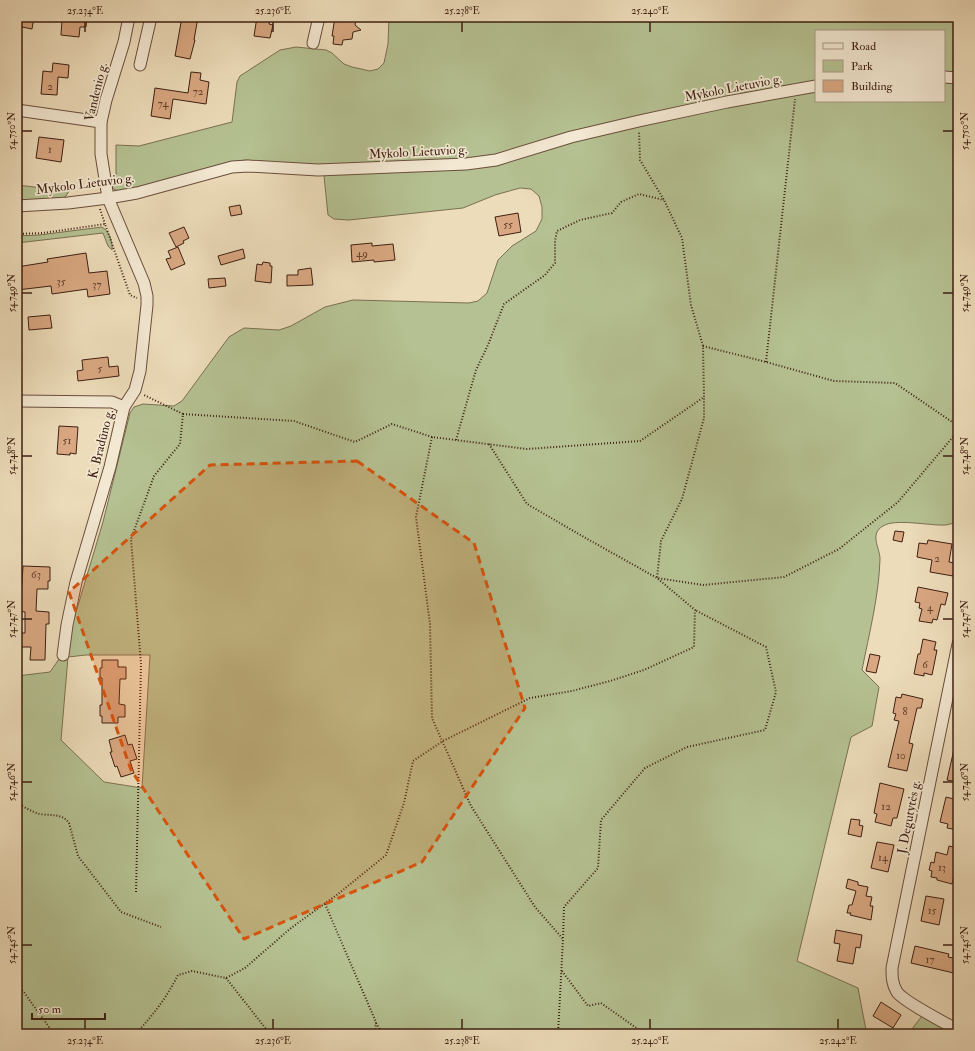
<svg xmlns="http://www.w3.org/2000/svg" width="975" height="1051" font-family="'IM FELL Double Pica',serif">
<rect width="100%" height="100%" fill="#eddcba"/>
<filter id="stains"><feTurbulence type="fractalNoise" baseFrequency=".005" numOctaves="4"/><feColorMatrix values="0 0 0 0 .2 0 0 0 0 .09 0 0 0 0 .02 0 0 0 .5 -.17"/></filter>
<radialGradient id="worn" r=".72"><stop offset=".6" stop-color="#630" stop-opacity="0"/><stop offset="1" stop-color="#630" stop-opacity=".3"/></radialGradient>
<g fill="#b5c192" stroke="#7a7052" fill-rule="evenodd">
<path d="M389 17H958V522C954 523 950 524 946 525 930 526 895 518 883 526 869 534 880 548 880 559 879 596 869 634 862 670L879 687 872 726 851 737 797 961 858 988 866 1030 880 1034H17V676L50 672 64 652 103 522 130 413 134 407 143 404 174 406 182 401 229 337 244 328 279 330 291 326 325 307 353 300 469 303 478 301 487 293 498 260 512 246 536 231 542 219V207L539 196 531 189 520 188 495 195 463 208 349 220 334 219 328 215 323 166 245 160 217 166 140 189 120 191 115 190 109 184 116 175V145L139 146 232 122 237 82 240 76 280 50 296 47 326 50 332 53 344 64 352 67 370 71 378 69 384 63 388 44ZM816 31H944V101H816ZM86 655H150L142 788 104 782 61 740 68 657Z"/>
<path d="M17 185 69 191 66 196 61 199 17 202Z"/>
<path d="M102 227C109 231 113 242 112 250L108 246 103 233 17 243V236L39 235Z"/>
<path d="M922 1016 954 1034H908Z"/>
</g>
<g fill="#d9a882" stroke="#3e1f12">
<path d="M17 17H34L32 29 17 26Z"/>
<path d="M65 17H87L86 27H80L79 37 61 35 62 20H65Z"/>
<path d="M182 17H198L194 40H195L190 59 175 56Z"/>
<path d="M257 17 270 19 269 24 273 25 270 38 254 36Z"/>
<path d="M335 17H352L356 19 355 25 361 30 353 32 352 39 343 40 342 45 333 44 334 36H332Z"/>
<path d="M53 63 69 65 68 78 58 77 57 95 41 94 43 71 52 72Z"/>
<path d="M191 72 201 73 200 80 209 82 206 104 173 99 170 119 151 116 155 88 188 93Z"/>
<path d="M39 137 64 140 61 162 36 158Z"/>
<path d="M240 205 242 214 231 216 229 207Z"/>
<path d="M518 213 521 232 499 236 495 217Z"/>
<path d="M184 227 189 238 183 241 184 243 176 247 169 233Z"/>
<path d="M372 243V246L393 244 395 260 374 262V260L352 262 351 245Z"/>
<path d="M178 247 185 264 171 270 166 259 171 258 168 251Z"/>
<path d="M243 249 245 258 221 265 218 256Z"/>
<path d="M86 253 89 273 107 271 110 294 88 297 87 289 52 294 51 286 17 290V267L48 262 47 259Z"/>
<path d="M263 262 270 263V266H272L271 283 255 281 257 264 262 265Z"/>
<path d="M311 268 313 285 287 286V275H298V270Z"/>
<path d="M225 278 226 286 209 288 208 279Z"/>
<path d="M50 315 52 328 29 330 28 317Z"/>
<path d="M108 357 109 367 118 366 119 376 78 381 77 371 83 370 82 360Z"/>
<path d="M59 426 78 427 76 454 70 453V455L57 454Z"/>
<path d="M895 531 904 532 902 542 893 540Z"/>
<path d="M928 540 952 544 949 562 955 563 953 576 930 572 932 560 917 557 919 543 927 544Z"/>
<path d="M23 566 50 567V581H48V589H37L36 611 49 612V624H46L45 660H30L31 647H17V633H25V612L19 611V599H21Z"/>
<path d="M918 587 948 593 945 605 941 604 937 620 933 619 932 623 919 621 922 609 919 608 920 603 915 602Z"/>
<path d="M923 639 936 642 934 650H937L932 675 924 673V676L914 674 918 654H920Z"/>
<path d="M870 654 880 656 876 673 866 671Z"/>
<path d="M102 660H118V667H126V679H120L119 704 125 705V717H118V723H102V716H100V705H102V678H100V668H102Z"/>
<path d="M902 694 923 699 921 708H917L909 743 913 744 907 771 888 767 899 721 894 720 896 714 893 713 896 697 901 698Z"/>
<path d="M125 735 128 745 132 744 137 759 130 761 134 773 121 777 117 766 115 767 110 752H112L109 740Z"/>
<path d="M955 745H958V782L947 780Z"/>
<path d="M880 783 904 789 897 818H893L891 826 875 822 877 814 874 813Z"/>
<path d="M946 797 958 800V830L947 828 948 824 940 822Z"/>
<path d="M851 819 860 820 859 825 863 826 861 837 848 834Z"/>
<path d="M877 842 894 845 888 872 871 868Z"/>
<path d="M949 846 958 848V862L957 861 952 884 937 880V878L931 877 932 871 929 870 931 862 934 863 936 852 947 855Z"/>
<path d="M848 879 858 882V885L868 887 866 896 872 897 870 906H873L871 920 850 915 851 913H847L849 905H852L856 891 846 888Z"/>
<path d="M926 896 944 899 939 925 921 921Z"/>
<path d="M836 930 862 935 860 948 856 947 853 964 837 961 840 944 834 943Z"/>
<path d="M915 946 949 954 948 957 958 959V974L911 963Z"/>
<path d="M881 1002 901 1015 893 1028 873 1016Z"/>
</g>
<g fill="none" stroke-linecap="round" stroke-linejoin="round">
<g stroke="#6a4e3c" stroke-width="13">
<g id="minor">
<path d="M313 43 319 17"/>
<path d="M140 65 151 17"/>
<path d="M944 77 958 78"/>
<path d="M17 110 101 122"/>
<path d="M17 206 68 203 108 198 137 193 232 167 248 166 318 170 466 164 496 160 571 137 639 121 727 102 816 86"/>
<path d="M17 401 112 402 124 407"/>
<path d="M958 644 892 968C892 977 892 984 897 992 904 1002 945 1023 958 1030"/>
<path d="M63 655 67 625 76 582 110 467 124 407 135 390 140 371 147 305V296L144 283 108 198 101 154V122L106 100 124 42 129 17"/>
</g>
</g>
<g stroke="#3e1f12" stroke-width="2" stroke-dasharray="1 2" stroke-linecap="butt">
<path d="M100 209 105 224"/>
<path d="M17 234 43 233 105 224 130 295 137 298"/>
<path d="M703 346 766 362 834 381 895 383 958 426"/>
<path d="M766 362 795 99"/>
<path d="M183 414 294 421 355 442 392 424 432 437"/>
<path d="M456 440 476 370 488 345 504 304 545 275 555 263V241L557 231 580 220 612 213 621 202 639 194 664 200"/>
<path d="M489 444 527 504 591 541 657 578 703 585 784 577 839 549 898 502 958 431"/>
<path d="M17 803C24 807 32 812 40 814 51 816 62 813 69 823L78 856 121 912 161 927"/>
<path d="M136 892 141 664 131 539 154 476 180 444 183 414 144 395"/>
<path d="M325 904 376 1022 375 1034"/>
<path d="M563 938 564 907 598 868 601 820 645 768 687 747 765 730 776 692 766 647 695 610"/>
<path d="M562 971 588 1006 601 1003 645 1034"/>
<path d="M226 978 270 1034"/>
<path d="M17 987 23 991 54 1034"/>
<path d="M376 1023 383 1034"/>
<path d="M135 1034C152 1017 167 997 178 975L192 971 226 978 245 968 291 928 338 894 386 855 404 803 413 761 443 741 530 698 572 691 610 681 644 670 694 647 695 610 657 578 661 541 682 499 704 418V397"/>
<path d="M558 1034 563 939 535 907 471 806 432 718 430 624 416 517 432 437 527 449 640 441 704 397 703 346 691 305 682 238 664 200 640 160 639 131"/>
</g>
<use href="#minor" stroke="#f3e8d2" stroke-width="11"/>
</g>
<path fill="#d7530d" fill-opacity="0.2" stroke="#d7530d" stroke-width="3" stroke-dasharray="8 5" stroke-linejoin="round" d="M357 461 474 543 525 708 422 862 244 939 131 770 69 592 210 465Z"/>
<path fill="none" stroke="#3e1f12" stroke-width="1.5" d="M85 22V32M273 22V32M462 22V32M650 22V32M22 131H32M943 131H953M22 293H32M943 293H953M22 456H32M943 456H953M22 619H32M943 619H953M22 782H32M943 782H953M22 945H32M943 945H953M85 1019V1029M273 1019V1029M462 1019V1029M650 1019V1029M838 1019V1029"/>
<g text-anchor="middle" dominant-baseline="central" stroke-width="3.5" stroke-linejoin="round" paint-order="stroke">
<g font-size="11" fill="#65412e">
<text x="50" y="86">2</text>
<text x="198" y="91">72</text>
<text x="163" y="103">74</text>
<text x="50" y="149">1</text>
<text x="508" y="224">55</text>
<text x="362" y="253">49</text>
<text x="61" y="281">35</text>
<text x="97" y="284">37</text>
<text x="100" y="368">5</text>
<text x="67" y="440">51</text>
<text x="937" y="558">2</text>
<text x="36" y="574">63</text>
<text x="930" y="607">4</text>
<text x="925" y="664">6</text>
<text x="905" y="711">8</text>
<text x="901" y="755">10</text>
<text x="886" y="806">12</text>
<text x="883" y="857">14</text>
<text x="942" y="867">13</text>
<text x="932" y="910">15</text>
<text x="930" y="959">17</text>
</g>
<g font-size="13" fill="#3e1f12" stroke="#f3e8d2">
<text transform="translate(733 88) rotate(-11)">Mykolo Lietuvio g.</text>
<text transform="translate(96 92) rotate(-76)">Vandenio g.</text>
<text transform="translate(418 152) rotate(-3)">Mykolo Lietuvio g.</text>
<text transform="translate(85 184) rotate(-7)">Mykolo Lietuvio g.</text>
<text transform="translate(101 444) rotate(-76)">K. Bradūno g.</text>
<text transform="translate(909 817) rotate(-79)">J. Degutytės g.</text>
</g>
</g>
<rect width="975" height="1051" fill="none" stroke="#eddcba" stroke-width="44"/>
<rect x="815" y="30" width="130" height="72" fill="#f3e8d2" stroke="#ab9885"/>
<rect x="823" y="43" width="20" height="6" fill="#f3e8d2" stroke="#ab9885"/>
<text x="851" y="50" font-size="12" fill="#3e1f12">Road</text>
<rect x="823" y="60" width="20" height="12" fill="#b5c192" stroke="#ab9885"/>
<text x="851" y="70" font-size="12" fill="#3e1f12">Park</text>
<rect x="823" y="80" width="20" height="12" fill="#d9a882" stroke="#ab9885"/>
<text x="851" y="90" font-size="12" fill="#3e1f12">Building</text>
<path d="M32 1013v6h73v-6" fill="none" stroke="#3e1f12" stroke-width="2"/>
<text x="38" y="1013" font-size="12" fill="#3e1f12" stroke="#f3e8d2" stroke-width="3" paint-order="stroke">50 m</text>
<rect x="22" y="22" width="931" height="1007" fill="none" stroke="#3e1f12" stroke-width="1.5"/>
<g font-size="10" text-anchor="middle" fill="#3e1f12">
<text x="85" y="14">25.234°E</text>
<text x="273" y="14">25.236°E</text>
<text x="462" y="14">25.238°E</text>
<text x="650" y="14">25.240°E</text>
<text transform="translate(11 131) rotate(-90)" y="4">54.750°N</text>
<text transform="translate(964 131) rotate(-90)" y="4">54.750°N</text>
<text transform="translate(11 293) rotate(-90)" y="4">54.749°N</text>
<text transform="translate(964 293) rotate(-90)" y="4">54.749°N</text>
<text transform="translate(11 456) rotate(-90)" y="4">54.748°N</text>
<text transform="translate(964 456) rotate(-90)" y="4">54.748°N</text>
<text transform="translate(11 619) rotate(-90)" y="4">54.747°N</text>
<text transform="translate(964 619) rotate(-90)" y="4">54.747°N</text>
<text transform="translate(11 782) rotate(-90)" y="4">54.746°N</text>
<text transform="translate(964 782) rotate(-90)" y="4">54.746°N</text>
<text transform="translate(11 945) rotate(-90)" y="4">54.745°N</text>
<text transform="translate(964 945) rotate(-90)" y="4">54.745°N</text>
<text x="85" y="1044">25.234°E</text>
<text x="273" y="1044">25.236°E</text>
<text x="462" y="1044">25.238°E</text>
<text x="650" y="1044">25.240°E</text>
<text x="838" y="1044">25.242°E</text>
</g>
<rect width="100%" height="100%" filter="url(#stains)"/>
<rect width="100%" height="100%" fill="url(#worn)"/>
</svg>
